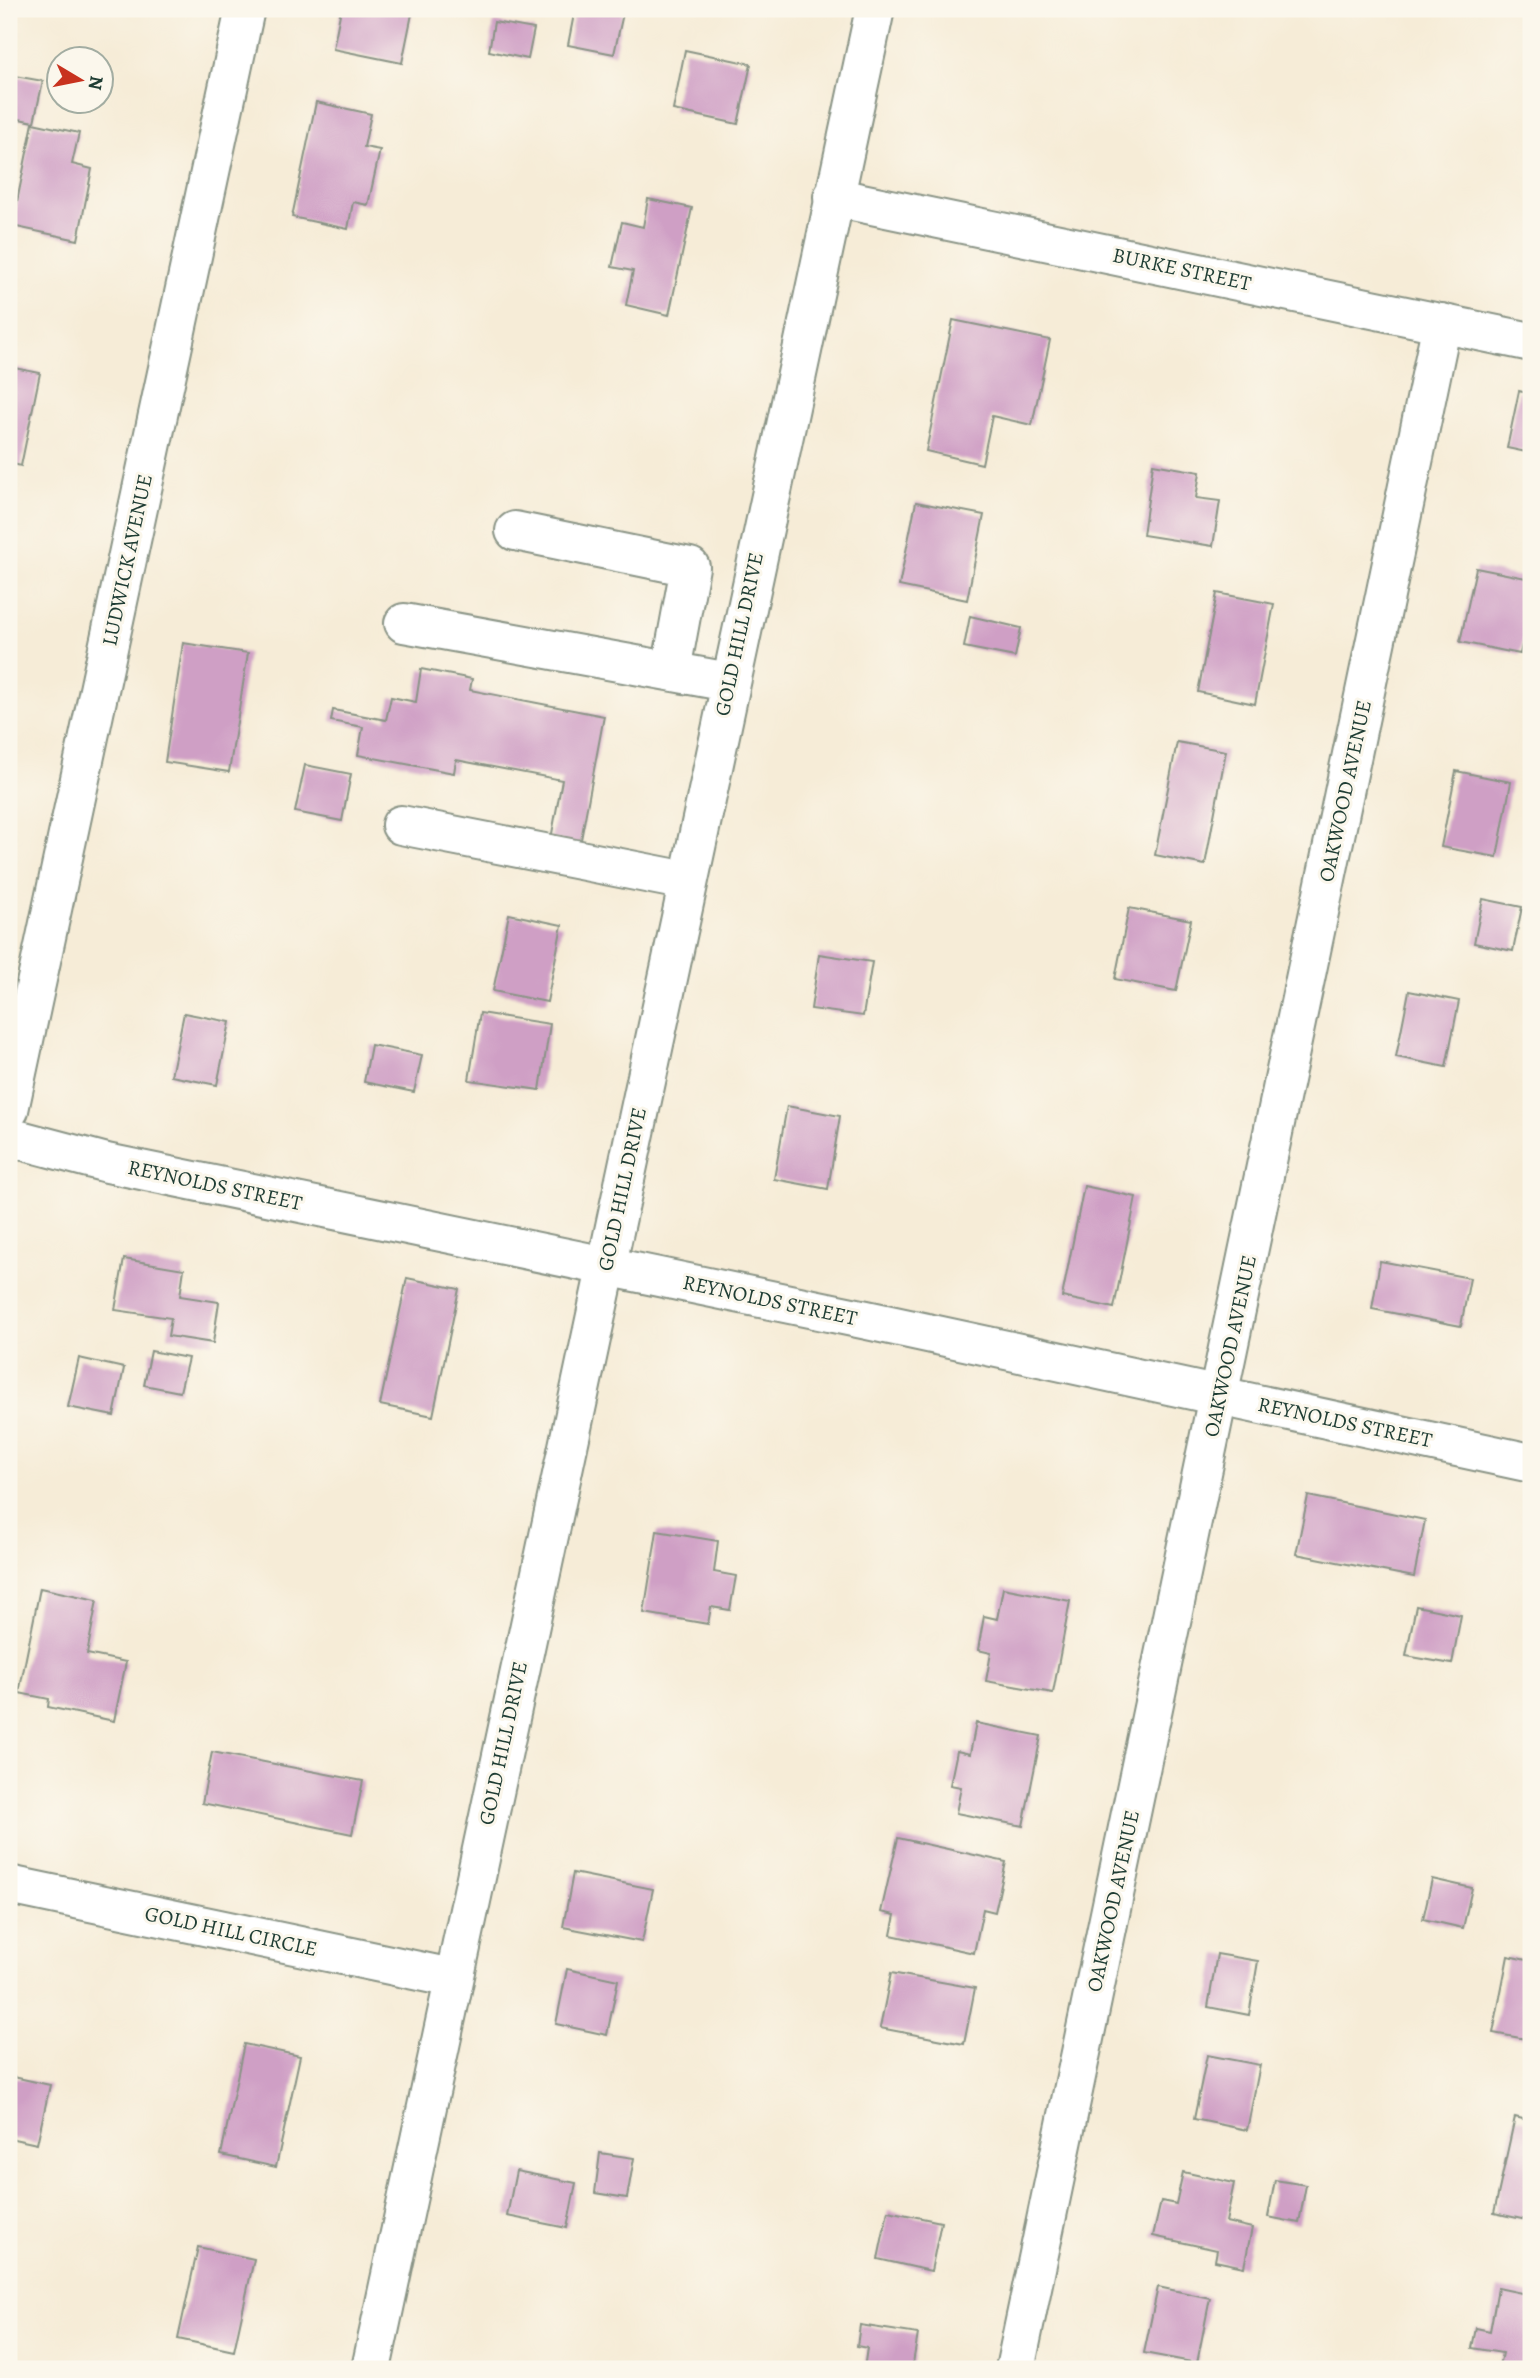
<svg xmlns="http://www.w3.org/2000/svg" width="1540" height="2378" font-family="Alegreya,serif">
<rect width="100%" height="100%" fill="#fbf7ec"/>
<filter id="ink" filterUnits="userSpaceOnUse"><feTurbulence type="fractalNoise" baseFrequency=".0143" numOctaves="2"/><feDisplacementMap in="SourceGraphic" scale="14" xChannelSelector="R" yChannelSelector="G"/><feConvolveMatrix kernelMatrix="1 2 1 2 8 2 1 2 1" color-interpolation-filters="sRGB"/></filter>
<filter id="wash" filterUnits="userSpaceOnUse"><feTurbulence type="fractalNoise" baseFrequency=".00686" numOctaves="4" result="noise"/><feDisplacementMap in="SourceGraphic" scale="28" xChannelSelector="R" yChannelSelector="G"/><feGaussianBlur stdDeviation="1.57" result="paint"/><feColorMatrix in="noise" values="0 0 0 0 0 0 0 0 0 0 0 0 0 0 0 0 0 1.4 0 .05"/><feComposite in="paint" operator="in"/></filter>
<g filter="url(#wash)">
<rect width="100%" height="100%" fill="#f6ecd7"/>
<g id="blocks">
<g fill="#cf9fc5">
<path d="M341 9H413L402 63 333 49Z"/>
<path d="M575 9H624L614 54 568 45Z"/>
<path d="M494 22 534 29 528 59 489 51Z"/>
<path d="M685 50 751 64 738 124 673 110Z"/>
<path d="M9 75 43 81 34 122 9 117Z"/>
<path d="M316 102 371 114 364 147 380 150 368 205 353 202 348 229 292 217Z"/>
<path d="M33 123 79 133 72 164 92 169 78 240 12 226Z"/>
<path d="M648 199 692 208 669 315 626 305 633 271 612 267 622 222 643 227Z"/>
<path d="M953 320 1050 340 1032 425 992 416 982 464 926 451Z"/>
<path d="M9 367 40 373 21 466 9 463Z"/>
<path d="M1519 391 1531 394V453L1507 448Z"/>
<path d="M1153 464 1200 472 1196 498 1220 501 1213 546 1143 535Z"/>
<path d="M916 502 984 515 967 600 899 586Z"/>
<path d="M1476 568 1531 579V603L1520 654 1460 642Z"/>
<path d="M1217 593 1274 604 1255 704 1198 692Z"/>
<path d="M970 616 1021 628 1015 657 964 647Z"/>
<path d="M183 643 248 653 229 772 165 762Z"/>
<path d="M421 669 472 679 470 690 604 716 580 845 551 839 562 780 456 760 454 773 358 755 363 727 331 721 333 710 386 720 391 697 416 702Z"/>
<path d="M1177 742 1226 751 1205 865 1155 855Z"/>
<path d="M305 765 351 774 342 821 295 812Z"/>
<path d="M1456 771 1511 782 1497 857 1441 847Z"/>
<path d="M1483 899 1522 907 1513 951 1474 943Z"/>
<path d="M1129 908 1191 920 1176 991 1115 979Z"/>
<path d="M509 914 562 925 547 1002 493 991Z"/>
<path d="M819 954 872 962 863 1016 811 1009Z"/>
<path d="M1409 991 1459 1001 1446 1067 1396 1057Z"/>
<path d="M184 1013 230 1022 217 1085 171 1076Z"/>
<path d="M480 1013 550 1024 540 1090 469 1080Z"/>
<path d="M371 1045 422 1055 414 1092 364 1082Z"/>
<path d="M787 1106 840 1116 828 1189 774 1179Z"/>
<path d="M1084 1186 1136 1197 1114 1308 1062 1297Z"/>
<path d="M124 1259 184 1269 180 1296 219 1302 213 1343 168 1336 171 1318 115 1310Z"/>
<path d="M1380 1261 1470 1278 1461 1326 1372 1309Z"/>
<path d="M407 1278 459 1289 433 1416 380 1405Z"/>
<path d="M151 1351 188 1358 180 1392 144 1385Z"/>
<path d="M79 1358 124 1368 114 1416 68 1407Z"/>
<path d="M1308 1496 1425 1520 1414 1577 1296 1554Z"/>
<path d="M657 1531 718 1541 714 1572 736 1576 730 1610 711 1607 708 1624 644 1613Z"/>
<path d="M40 1588 97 1600 87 1654 126 1662 114 1721 48 1707 49 1699 19 1693Z"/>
<path d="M1003 1588 1070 1601 1053 1693 986 1681 991 1653 978 1650 984 1616 997 1619Z"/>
<path d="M1416 1606 1461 1615 1452 1664 1406 1656Z"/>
<path d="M976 1723 1041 1736 1023 1826 956 1813 961 1787 950 1785 957 1751 970 1754Z"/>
<path d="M212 1752 363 1781 352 1834 202 1803Z"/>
<path d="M898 1838 1006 1862 995 1912 983 1909 974 1953 891 1935 895 1915 881 1912Z"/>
<path d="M573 1873 653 1889 642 1942 563 1927Z"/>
<path d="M1432 1879 1472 1888 1463 1928 1423 1919Z"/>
<path d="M1217 1954 1258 1961 1249 2015 1208 2007Z"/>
<path d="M1508 1956 1531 1961V2040L1493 2033Z"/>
<path d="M567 1969 618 1980 607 2035 556 2024Z"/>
<path d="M891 1973 975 1988 964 2044 880 2028Z"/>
<path d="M244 2044 300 2056 276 2167 221 2155Z"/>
<path d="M1207 2055 1260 2065 1247 2130 1194 2119Z"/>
<path d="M9 2076 50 2085 37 2144 9 2138Z"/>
<path d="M1515 2117 1531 2121V2221L1494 2213Z"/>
<path d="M600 2153 634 2158 627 2198 595 2193Z"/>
<path d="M516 2171 576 2183 567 2228 507 2216Z"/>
<path d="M1183 2172 1234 2183 1226 2222 1252 2228 1244 2267 1215 2261 1217 2250 1153 2236 1161 2201 1176 2204Z"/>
<path d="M1275 2180 1306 2185 1299 2223 1268 2217Z"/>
<path d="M888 2211 941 2222 931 2271 878 2259Z"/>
<path d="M198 2247 254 2259 234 2351 178 2339Z"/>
<path d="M1158 2287 1210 2298 1197 2363 1144 2353Z"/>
<path d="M1498 2288 1531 2295V2369L1499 2366 1502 2353 1472 2348 1476 2328 1490 2331Z"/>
<path d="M860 2325 918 2334 912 2369H864L867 2348 857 2346Z"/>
<path d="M1407 2362 1435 2368V2369H1405Z"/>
</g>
</g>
</g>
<g filter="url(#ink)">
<use href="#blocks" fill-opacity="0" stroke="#8a9486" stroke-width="2"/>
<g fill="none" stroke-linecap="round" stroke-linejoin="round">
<g stroke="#8a9486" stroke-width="42">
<g id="minor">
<path d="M833 197 1531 342"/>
<path d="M515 531 690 567 671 670"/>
<path d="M404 623 729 682"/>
<path d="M401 825 687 881"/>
<path d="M9 1110 245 9"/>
<path d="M9 1137 107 1163 867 1320 1531 1463"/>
<path d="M9 1885 452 1978"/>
<path d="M371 2369 875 9"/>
<path d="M1015 2369 1442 323"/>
</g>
</g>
<use href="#minor" stroke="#fff" stroke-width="38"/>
</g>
</g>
<g text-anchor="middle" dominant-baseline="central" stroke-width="6" stroke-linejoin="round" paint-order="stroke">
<g font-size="21" fill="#1f3d34" stroke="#fbf7ec">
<text transform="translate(1182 269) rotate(12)">BURKE STREET</text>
<text transform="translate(127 560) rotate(-78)">LUDWICK AVENUE</text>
<text transform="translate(739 634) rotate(-78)">GOLD HILL DRIVE</text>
<text transform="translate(1345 791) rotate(-78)">OAKWOOD AVENUE</text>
<text transform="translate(215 1185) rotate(12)">REYNOLDS STREET</text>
<text transform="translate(622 1189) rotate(-78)">GOLD HILL DRIVE</text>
<text transform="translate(770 1300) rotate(12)">REYNOLDS STREET</text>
<text transform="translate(1230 1346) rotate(-78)">OAKWOOD AVENUE</text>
<text transform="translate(1345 1422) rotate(12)">REYNOLDS STREET</text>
<text transform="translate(503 1743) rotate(-78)">GOLD HILL DRIVE</text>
<text transform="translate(1113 1901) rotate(-78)">OAKWOOD AVENUE</text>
<text transform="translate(231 1931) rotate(12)">GOLD HILL CIRCLE</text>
</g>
</g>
<rect width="1540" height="2378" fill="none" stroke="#fbf7ec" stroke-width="35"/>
<g transform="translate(80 80) rotate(100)"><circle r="33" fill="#fbf7ec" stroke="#a3ada2" stroke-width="2"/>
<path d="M0-5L12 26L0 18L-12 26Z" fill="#c8321e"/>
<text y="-10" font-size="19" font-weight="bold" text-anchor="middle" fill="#1f3d34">N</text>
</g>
</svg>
